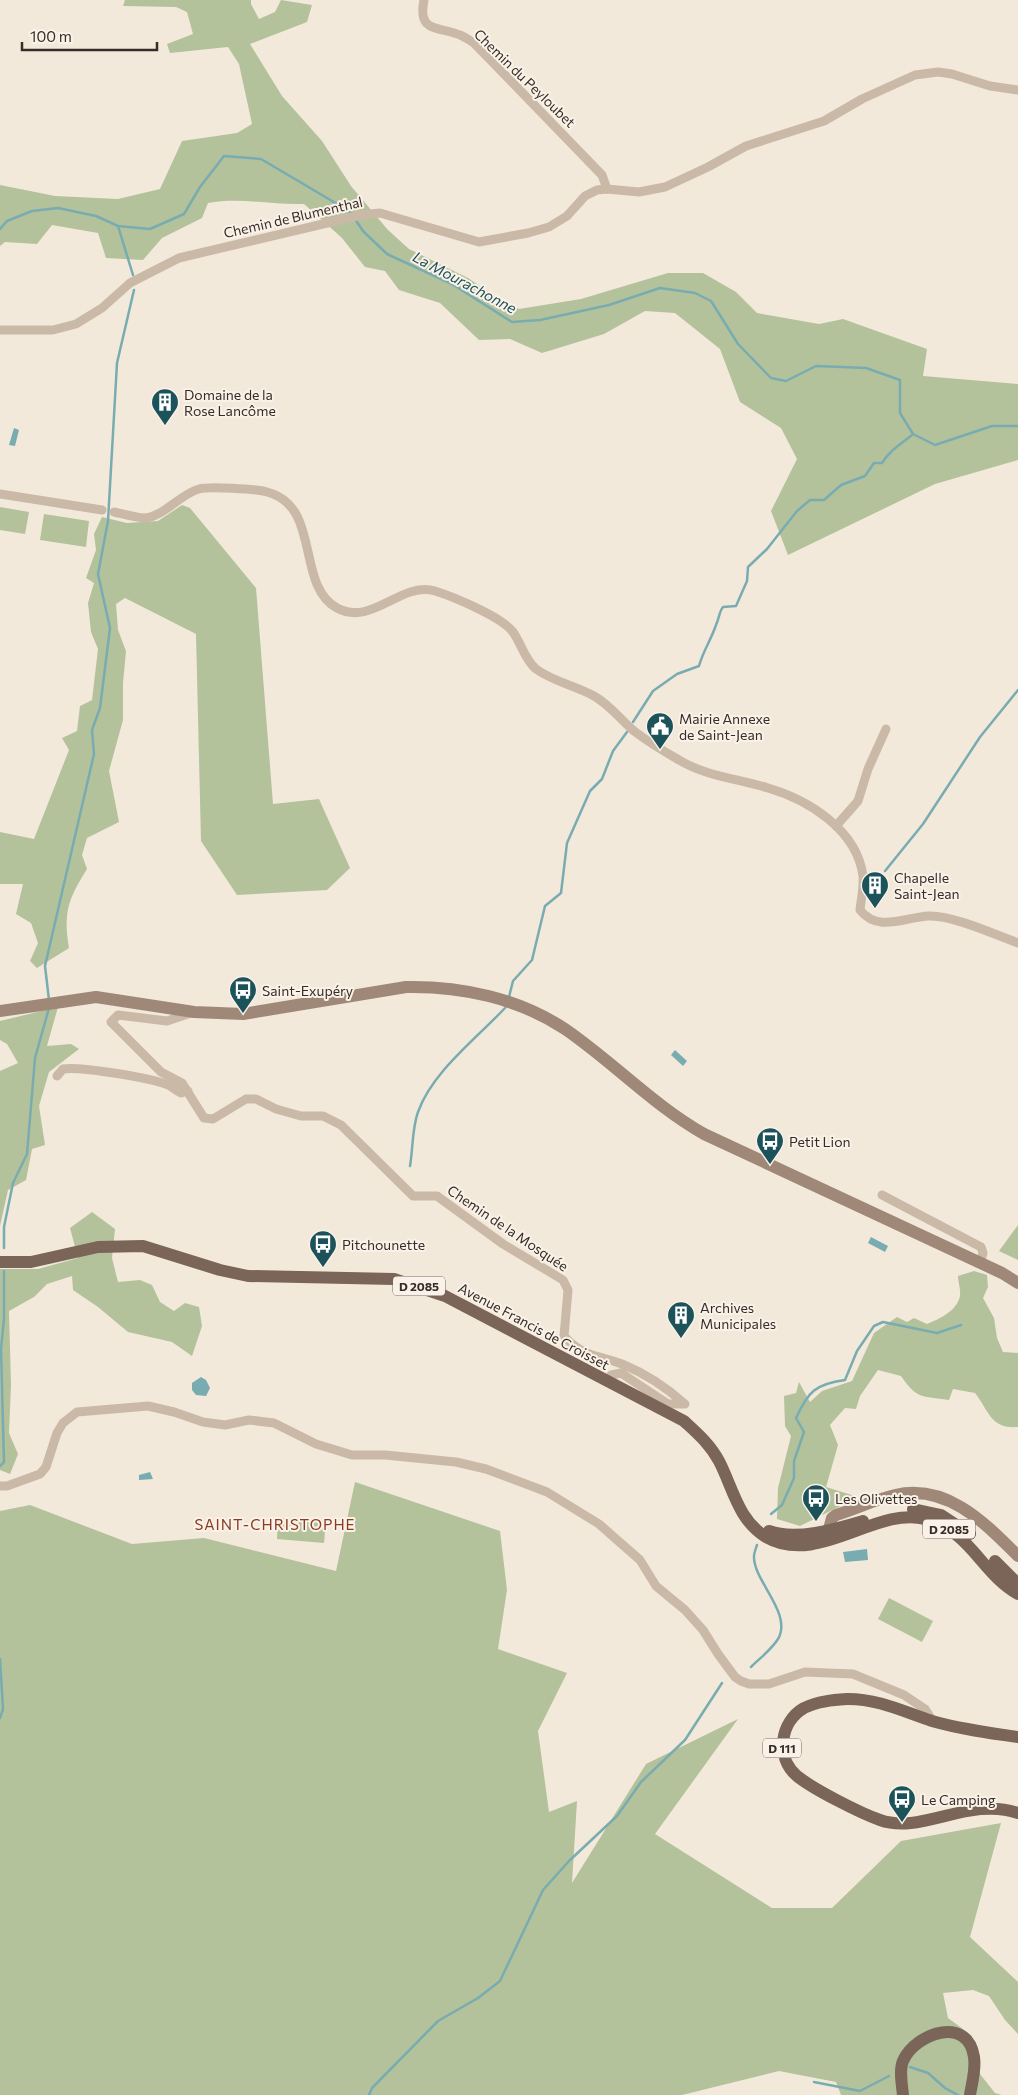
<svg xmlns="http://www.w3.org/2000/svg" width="1018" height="2095" font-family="Commissioner,sans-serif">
<rect width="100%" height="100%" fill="#f3e9db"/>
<g fill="#b3c29b">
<path d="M125 0H251V4L259 19 275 12 281 0 312 5 307 22 250 44 282 96 322 141 351 186 388 230 409 249 468 278 501 300 519 309 581 299 668 273H703L736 292 757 313 819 324 843 319 927 349 923 376 1018 384V460L935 484 788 555 771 511 797 459 781 428 740 402 720 349 675 313 645 311 604 334 542 353 510 339 479 340 440 303 399 290 385 271 365 267 342 238 304 204C272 205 240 197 208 203L202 218 162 238 143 260 106 258 98 233 52 225 37 244 5 242 0 246V185L55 196 118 199 160 189 182 141 237 133 252 124 239 64 228 47 170 53 167 44 193 34 187 12 176 7 123 6Z"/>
<path d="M182 505 190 508 256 588 273 804 319 799 350 868 327 890 237 895 201 841 196 634 125 598 116 604 118 630 126 651 123 683V720L109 771 119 822 87 838 82 855 87 869C68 899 63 913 69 948L37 968 30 961 38 943 31 923 16 914 23 884H0V832L34 839 69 750 62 738 77 731 80 706 92 700 98 649 91 632 88 603 94 583 86 578 96 550 94 534 102 517 127 523 158 521Z"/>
<path d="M0 507 29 512 25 534 0 530Z"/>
<path d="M44 514 89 521 86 547 40 540Z"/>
<path d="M58 1007 47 1046 71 1044 79 1049 49 1072 39 1106 45 1145 32 1149 26 1180 8 1190 0 1226V1071L18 1063 7 1044 0 1040V1021Z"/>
<path d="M92 1212 115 1229 112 1258 118 1282 140 1280 152 1285 160 1302 174 1311 185 1303 199 1307 202 1326 192 1356 172 1342 128 1332 98 1307 73 1290 72 1276 47 1284 34 1297 9 1311 11 1385 9 1433 18 1454 10 1474 0 1470V1269H38L78 1258 70 1228Z"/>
<path d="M1018 1225V1260L999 1251Z"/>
<path d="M974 1271 987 1275 988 1287 983 1298 994 1318 997 1338 1003 1352 1018 1353V1427C990 1429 990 1412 975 1393L953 1389 949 1400C921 1396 917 1399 901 1376L878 1370 860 1396 856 1409 845 1408 830 1425 838 1445 826 1487 855 1496 857 1498 800 1526 777 1519 778 1488 791 1436 785 1426 784 1396 796 1393 799 1382 810 1402 822 1391 852 1381 874 1333 897 1317 907 1322 914 1318 927 1324C939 1319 957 1311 960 1296 961 1290 958 1282 958 1276Z"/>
<path d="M355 1482 500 1531 507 1590 498 1649 567 1673 538 1731 549 1812 577 1801 572 1883 646 1764 738 1719 655 1834 772 1908H832L901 1841 1001 1823 970 1937 1018 1982V2034L1005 2020 989 1996 973 1990 943 1993 948 2018 971 2035 980 2056V2074L995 2093 1002 2095H841L836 2082 779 2071 682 2095H0V1511L30 1505 132 1544 204 1538 336 1571Z"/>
<path d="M278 1518 326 1520 324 1543 277 1539Z"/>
<path d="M889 1598 933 1621 922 1642 878 1619Z"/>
</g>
<g fill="#79acb1">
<path d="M14 428 19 430 15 446 9 445Z"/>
<path d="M675 1050 687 1061 683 1066 671 1055Z"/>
<path d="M871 1237 888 1246 885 1252 868 1243Z"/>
<path d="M201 1377 206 1380 210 1388 206 1396 196 1395 192 1390V1383Z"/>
<path d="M150 1472 153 1479 139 1480V1475Z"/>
<path d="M867 1549 868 1560 845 1562 843 1552Z"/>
</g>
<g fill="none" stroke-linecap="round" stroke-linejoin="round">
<g stroke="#79acb1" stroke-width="2.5">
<path d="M355 219 363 231 387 254 452 284 512 322 540 320 609 305 660 288 695 293 711 301 738 344 771 378 786 381 816 366 866 368 900 380V413L913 434 935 445 992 426H1018"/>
<path d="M118 226 133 275"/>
<path d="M0 229 7 221 32 211 58 208 96 216 118 226 150 229 184 214 200 187 224 156 261 159 349 211 352 215"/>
<path d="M633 722 653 691 677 674 699 666C703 651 711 640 716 625 719 619 719 612 723 607L736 606 747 581 748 567 767 549 797 511 810 500H824L841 485 865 476 874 463H882C890 450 901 444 912 435"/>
<path d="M885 871 923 824 980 737 1018 690"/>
<path d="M509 997 513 981 532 960 545 906 561 893 567 843 590 791 602 779 613 751 627 732"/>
<path d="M49 1000 45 966 94 754 92 730 100 708 110 628 98 574 108 521 117 363 134 290"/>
<path d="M410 1166C413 1149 412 1128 418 1112 432 1072 477 1038 505 1008"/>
<path d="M4 1248V1227L13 1183 27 1154 35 1058 49 1008"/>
<path d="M0 1466 4 1462 1 1349 4 1319V1271"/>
<path d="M771 1514 782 1505 794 1478V1461L804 1432 796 1418C808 1392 815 1384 845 1380L857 1351 874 1326 883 1322 937 1333 961 1325"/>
<path d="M0 1659 3 1709 0 1718"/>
<path d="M751 1667C759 1659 772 1649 778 1639 793 1613 753 1581 754 1556 754 1553 756 1548 757 1545"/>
<path d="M910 2067 928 2073 945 2088 958 2095"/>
<path d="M814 2082 860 2091 889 2076"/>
<path d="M369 2095 372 2088 438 2021 478 1998 500 1981 543 1890 569 1861 617 1816 641 1782 685 1740 722 1683"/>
</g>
<g stroke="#cbb9a7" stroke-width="9">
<path d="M424 0C417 34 440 26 460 35 465 37 469 40 474 43L602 175 607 189"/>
<path d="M0 330H53L76 324 102 308 130 283 179 258 361 215 380 213 479 242 528 233 549 227 567 216 585 196 597 190 607 189 639 192 665 187 708 167 746 146 824 121 862 99 915 75 938 72 952 74 990 86 1018 90"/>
<path d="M0 494 102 510"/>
<path d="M114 512C123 514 134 517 143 518 163 518 180 494 199 489 208 486 257 489 267 492 322 506 295 585 337 608 372 627 401 581 435 591 454 597 502 617 513 632 521 643 525 660 536 669 552 681 576 686 594 696 610 705 620 719 634 731 647 741 665 752 679 760 705 776 739 779 768 788 809 800 857 830 863 876 864 887 861 900 860 910 878 933 905 917 929 916 952 915 996 935 1018 943"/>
<path d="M836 826 858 801 868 769 886 729"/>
<path d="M191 1013 167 1021 118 1015 111 1022 161 1072 182 1083 204 1118 213 1119 246 1099H256L276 1109 301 1116H323L341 1125 413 1196H437L503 1244 563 1280 568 1290 564 1336C582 1357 599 1355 622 1364 644 1373 667 1388 685 1404H668L621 1373 611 1375 607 1381"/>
<path d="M57 1076 63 1069C79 1066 152 1078 168 1085 172 1087 177 1091 181 1093L188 1091"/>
<path d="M882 1195 981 1247 983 1253 980 1263"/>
<path d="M0 1486H7L40 1474 46 1467 57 1433 63 1423 77 1412 148 1406 174 1412 203 1422 225 1425 249 1420 274 1423 316 1444 352 1455H385L456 1462 486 1469 547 1492 599 1524 640 1560 656 1586 685 1610 703 1630 718 1654 735 1677 741 1681 749 1684H769L805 1672 853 1674 904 1695 925 1709 932 1720"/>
</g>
<g stroke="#9f8878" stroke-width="12">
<path d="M0 1011 96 997 194 1012 243 1014 406 987C461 986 518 998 565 1029 613 1062 653 1105 704 1134L1002 1273 1018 1283"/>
<path d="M829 1529 832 1518 836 1515C856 1509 876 1499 895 1495 947 1483 985 1523 1018 1556"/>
</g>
<g stroke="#7a6558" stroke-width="12">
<path d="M0 1262H31L98 1247 143 1246 220 1270 248 1276 394 1279 445 1296 684 1421C697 1433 710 1444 719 1461 733 1488 738 1520 766 1537 818 1567 876 1506 925 1519 971 1531 981 1573 1018 1594"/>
<path d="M913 1509 941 1515 970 1534"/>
<path d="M769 1531C796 1541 836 1529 863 1521"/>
<path d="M995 1561 1018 1584"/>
<path d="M1018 1737C989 1733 960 1729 932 1721 904 1712 879 1699 848 1699 834 1700 818 1701 804 1708 780 1722 775 1757 797 1776 813 1789 860 1813 880 1820 921 1835 969 1796 1018 1813"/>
<path d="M903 2095C902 2085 899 2070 903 2061 915 2033 968 2015 974 2057 976 2070 972 2082 970 2095"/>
</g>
</g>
<defs>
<g id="building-pin" transform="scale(1.4375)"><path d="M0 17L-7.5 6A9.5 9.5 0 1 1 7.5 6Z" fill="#1c535a" stroke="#faf2e8"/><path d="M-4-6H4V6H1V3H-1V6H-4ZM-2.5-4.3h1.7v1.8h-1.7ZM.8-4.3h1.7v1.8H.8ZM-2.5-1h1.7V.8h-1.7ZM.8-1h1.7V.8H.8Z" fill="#fff"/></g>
<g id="civic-pin" transform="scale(1.4375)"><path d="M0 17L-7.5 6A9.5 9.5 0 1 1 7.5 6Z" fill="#1c535a" stroke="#faf2e8"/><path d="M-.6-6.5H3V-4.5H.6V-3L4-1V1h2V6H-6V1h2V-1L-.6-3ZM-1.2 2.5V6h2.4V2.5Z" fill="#fff"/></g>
<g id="bus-pin" transform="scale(1.4375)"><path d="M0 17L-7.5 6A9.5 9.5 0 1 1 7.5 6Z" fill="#1c535a" stroke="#faf2e8"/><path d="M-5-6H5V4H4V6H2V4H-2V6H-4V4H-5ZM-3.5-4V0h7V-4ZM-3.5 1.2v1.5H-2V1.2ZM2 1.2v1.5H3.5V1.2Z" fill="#fff"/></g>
</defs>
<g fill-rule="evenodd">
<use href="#building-pin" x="165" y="402"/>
<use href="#civic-pin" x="660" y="726"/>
<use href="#building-pin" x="875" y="885"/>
<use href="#bus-pin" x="243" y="990"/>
<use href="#bus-pin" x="770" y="1141"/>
<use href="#bus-pin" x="323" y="1244"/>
<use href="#building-pin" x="681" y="1315"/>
<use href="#bus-pin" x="816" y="1498"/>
<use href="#bus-pin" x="902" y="1799"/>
</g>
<g text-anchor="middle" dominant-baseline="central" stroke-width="4" stroke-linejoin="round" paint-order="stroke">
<g fill="#faf2e8" stroke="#726862" stroke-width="1">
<rect x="393" y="1276.5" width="52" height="19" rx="4"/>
<rect x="923" y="1519.5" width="52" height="19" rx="4"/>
<rect x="763" y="1738.5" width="38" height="19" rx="4"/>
</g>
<g font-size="12" font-weight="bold" fill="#372d28">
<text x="419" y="1286">D 2085</text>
<text x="949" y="1529">D 2085</text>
<text x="782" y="1748">D 111</text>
</g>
<g font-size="14" fill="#372d28" stroke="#faf2e8">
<text transform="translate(525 78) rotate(44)">Chemin du Peyloubet</text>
<text transform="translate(293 217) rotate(-13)">Chemin de Blumenthal</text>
<text transform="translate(508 1228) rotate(34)">Chemin de la Mosquée</text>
<text transform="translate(534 1326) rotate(28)">Avenue Francis de Croisset</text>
</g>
<g font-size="14" fill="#372d28" stroke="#faf2e8" text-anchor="start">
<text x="184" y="394">Domaine de la<tspan x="184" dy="16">Rose Lancôme</tspan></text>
<text x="679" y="718">Mairie Annexe<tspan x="679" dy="16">de Saint-Jean</tspan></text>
<text x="894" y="877">Chapelle<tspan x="894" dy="16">Saint-Jean</tspan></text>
<text x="262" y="990">Saint-Exupéry</text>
<text x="789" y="1141">Petit Lion</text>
<text x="342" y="1244">Pitchounette</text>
<text x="700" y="1307">Archives<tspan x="700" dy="16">Municipales</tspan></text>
<text x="835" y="1498">Les Olivettes</text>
<text x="921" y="1799">Le Camping</text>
</g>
<g font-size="15" font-style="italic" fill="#1c535a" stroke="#faf2e8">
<text transform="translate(465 282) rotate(28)">La Mourachonne</text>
</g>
<g font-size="15" letter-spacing="1" fill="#893c1e" stroke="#faf2e8">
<text x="275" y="1524">SAINT-CHRISTOPHE</text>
</g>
</g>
<path d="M22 42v8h135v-8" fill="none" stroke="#372d28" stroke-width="2.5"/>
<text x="30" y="42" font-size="15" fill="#372d28" stroke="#faf2e8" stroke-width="4" paint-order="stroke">100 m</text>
</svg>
